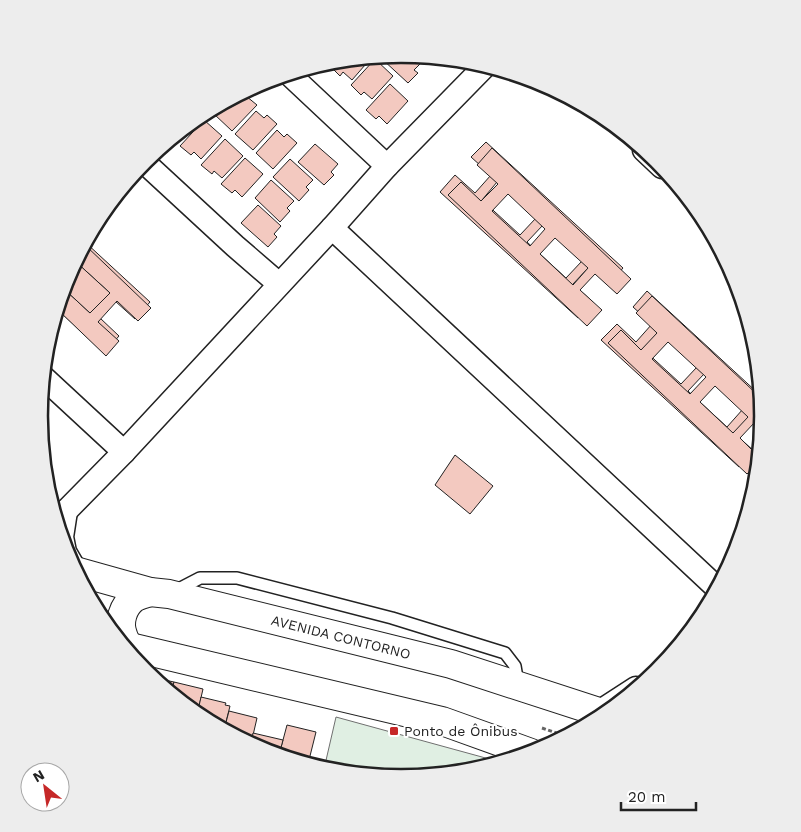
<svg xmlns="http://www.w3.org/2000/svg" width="801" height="832" font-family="'Work Sans',sans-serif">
<rect width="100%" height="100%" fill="#fff"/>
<path fill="#e0efe3" stroke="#6f6f6f" d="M336 717 482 757 499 762 471 771 400 778 330 771 324 769Z"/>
<g fill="#f3c9c0" stroke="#222" fill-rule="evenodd">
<path d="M401 54 414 56 422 62 414 70 418 73 408 83 382 59 386 56Z"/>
<path d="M420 56 431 57 427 62Z"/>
<path d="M372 57 352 80 343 72 340 76 330 66 335 61Z"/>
<path d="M375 59 393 76 372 99 364 92 361 95 351 85Z"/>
<path d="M390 84 408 101 387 124 379 116 376 119 366 110Z"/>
<path d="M238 95 243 99 246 96 257 105 232 131 214 114 228 100Z"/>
<path d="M256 111 264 118 267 115 277 124 253 150 235 134Z"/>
<path d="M199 115 202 117 181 140 175 135Z"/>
<path d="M204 120 222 136 201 159 194 152 191 155 180 146Z"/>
<path d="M277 130 284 137 287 134 297 143 273 169 256 153Z"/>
<path d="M225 139 243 156 222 178 214 171 212 174 201 165Z"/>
<path d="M486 142 623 268 608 285 589 267 573 284 593 302 578 318 440 192 455 175 475 193 491 175 471 157ZM497 182 536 218 520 235 482 200ZM543 225 582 261 566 278 527 242Z"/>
<path d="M315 144 338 164 331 172 334 175 324 185 298 162Z"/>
<path d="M492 148 631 279 617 294 595 274 580 290 602 310 587 326 448 195 461 182 481 201 498 184 477 165ZM508 194 545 229 530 246 492 211ZM555 238 588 268 573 285 540 254Z"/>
<path d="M245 158 263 174 242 197 235 190 232 193 221 184Z"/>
<path d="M290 159 313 180 306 187 309 190 299 201 273 177Z"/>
<path d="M271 180 294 201 287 208 290 211 280 222 255 198Z"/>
<path d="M258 205 281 226 274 234 277 237 268 247 241 223Z"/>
<path d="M85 242 150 302 135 319 115 301 100 318 119 336 104 353 57 309 64 285 92 311 108 294 74 263Z"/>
<path d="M84 244 151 308 138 321 117 301 98 322 119 341 106 356 57 309 63 288 90 313 110 293 75 261Z"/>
<path d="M75 261 110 293 90 313 63 288 66 277Z"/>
<path d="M647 291 760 395 762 416 761 426 750 416 734 433 754 451 739 467 601 340 617 324 636 342 652 324 633 307ZM659 332 697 367 681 384 643 349ZM704 374 743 409 727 427 688 391Z"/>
<path d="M652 296 761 398 762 416 761 428 755 422 740 438 758 456V463L747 474 608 343 621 330 641 350 657 333 636 313ZM668 342 706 377 690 394 652 359ZM715 386 748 417 733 433 700 402Z"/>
<path d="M455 455 493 486 470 514 435 485Z"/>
<path d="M151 677 174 682 171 693Z"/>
<path d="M174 682 203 689 197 715 171 693Z"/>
<path d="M201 697 226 703 225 705 230 706 224 730 197 715Z"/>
<path d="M229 711 257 718 251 744 224 730Z"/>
<path d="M287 725 316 732 308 764 279 755Z"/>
<path d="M253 733 283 740 279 755 262 750 251 744Z"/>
</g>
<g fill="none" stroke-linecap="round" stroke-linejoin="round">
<g stroke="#222" stroke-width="14">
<path id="service" d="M175 591 200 578H237L392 618 505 653 515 666 518 684"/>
</g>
<g stroke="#222" stroke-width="25">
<g id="minor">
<path d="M289 74 387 166"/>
<path d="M644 150 662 167"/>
<path d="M144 162 235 246 279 284"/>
<path d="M332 228 717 588"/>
<path d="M43 377 124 452"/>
<path d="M66 511 62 537 65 552 76 571"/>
<path d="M56 519 66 511 124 452 332 228 387 166 485 66"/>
<path d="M599 712 636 688"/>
</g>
</g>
<g stroke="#222" stroke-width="30">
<g id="secondary">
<path d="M75 571 150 592 169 594 451 664 605 714"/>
<path d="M122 645 442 721 531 753"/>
<path d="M128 646C126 642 124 639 123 635 118 622 123 606 134 598 139 595 145 594 150 592"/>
</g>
</g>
<path stroke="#646464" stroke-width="3" stroke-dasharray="4 2.5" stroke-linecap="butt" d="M542 728 565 736"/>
<use href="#service" stroke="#fff" stroke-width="11"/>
<use href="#minor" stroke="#fff" stroke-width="22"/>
<use href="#secondary" stroke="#fff" stroke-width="28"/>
</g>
<rect fill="#c62828" stroke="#fff" stroke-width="2" x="389" y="726" width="10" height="10" rx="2.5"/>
<g text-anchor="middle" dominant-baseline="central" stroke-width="4" stroke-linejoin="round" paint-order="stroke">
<g font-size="14" fill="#222" stroke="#fff">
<text transform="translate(341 637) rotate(14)">AVENIDA CONTORNO</text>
</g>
<g font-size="14" fill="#222" stroke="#fff" text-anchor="start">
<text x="404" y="731">Ponto de Ônibus</text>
</g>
</g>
<path d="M0 0H801V832H0ZM48 416a353 353 0 1 1 706 0a353 353 0 1 1-706 0Z" fill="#ededed" fill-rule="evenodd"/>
<path fill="none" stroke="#222" stroke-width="2.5" d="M48 416a353 353 0 1 1 706 0a353 353 0 1 1-706 0Z"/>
<g transform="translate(45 787) rotate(330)"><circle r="24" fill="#ffffff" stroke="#a7a7a7"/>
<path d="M0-4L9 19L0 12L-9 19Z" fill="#c62828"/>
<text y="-8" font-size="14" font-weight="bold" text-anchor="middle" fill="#222222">N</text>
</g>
<path d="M621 802v8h75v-8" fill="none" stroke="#222222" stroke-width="2.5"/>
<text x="628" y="802" font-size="15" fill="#222222" stroke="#ffffff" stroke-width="4" paint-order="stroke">20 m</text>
</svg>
